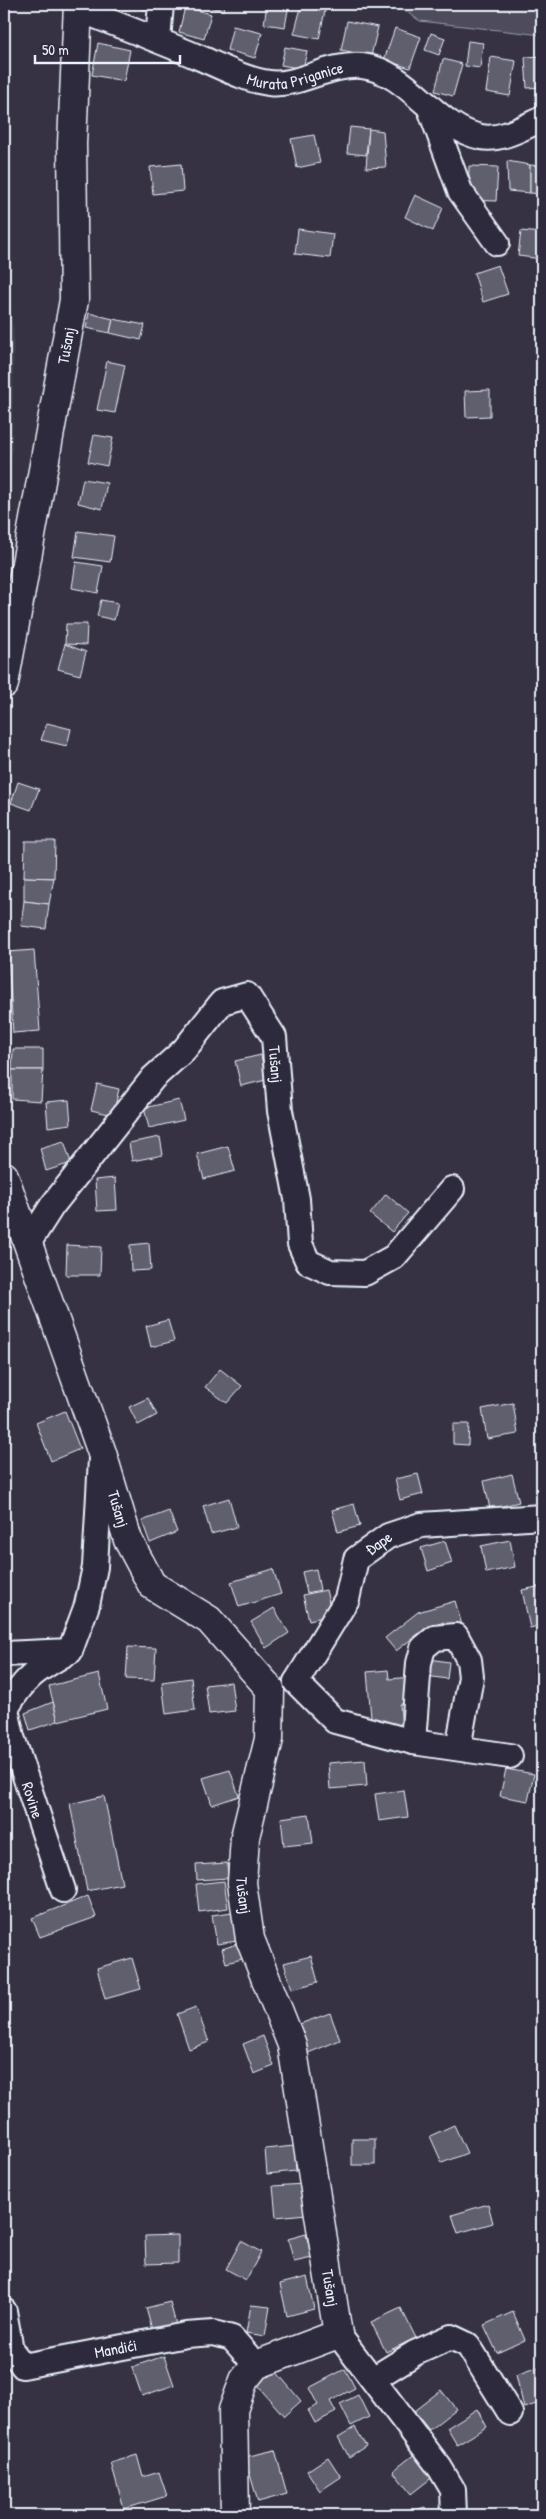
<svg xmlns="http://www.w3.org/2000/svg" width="546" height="2519" font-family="'Patrick Hand',sans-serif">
<rect width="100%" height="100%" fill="#363244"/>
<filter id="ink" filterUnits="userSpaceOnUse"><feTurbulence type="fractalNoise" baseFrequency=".02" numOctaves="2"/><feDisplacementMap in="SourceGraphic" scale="10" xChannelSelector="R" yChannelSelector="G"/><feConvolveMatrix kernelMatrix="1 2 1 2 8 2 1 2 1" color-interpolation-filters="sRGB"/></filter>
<g filter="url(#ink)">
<path fill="#433f51" d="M4 271 14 333 11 519 4 555Z"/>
<path fill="#4d4b5c" stroke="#9a9eaa" d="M395 4H542V35L420 21Z"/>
<g fill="#605e6e" stroke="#e8f1f8">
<path d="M127 4H147L145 10Z"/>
<path d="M208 4H225L224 10 207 7Z"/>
<path d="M267 4H289L285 27 264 24Z"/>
<path d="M302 4 326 6 319 39 294 34Z"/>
<path d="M185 7 211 14 204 39 179 32Z"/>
<path d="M347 21 378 27 371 56 341 50Z"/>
<path d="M233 26 262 33 255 58 227 50Z"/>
<path d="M395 28 421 37 410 68 384 60Z"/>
<path d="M431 33 445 38 439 55 425 50Z"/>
<path d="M468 41 483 43 480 68 465 66Z"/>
<path d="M98 43 130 50 124 81 92 75Z"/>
<path d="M285 47 307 51 303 69 281 65Z"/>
<path d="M542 56V87L527 88 525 57Z"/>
<path d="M491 57 516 61 510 96 486 92Z"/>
<path d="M443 59 462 64 453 96 435 91Z"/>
<path d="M350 127 369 129 366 155 347 153Z"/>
<path d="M369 129 383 131 386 167 366 168Z"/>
<path d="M314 135 320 163 297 168 291 139Z"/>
<path d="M507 161 530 165V193L508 191Z"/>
<path d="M181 164 183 191 153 194 150 167Z"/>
<path d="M530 165 542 166V194L530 193Z"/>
<path d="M469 166 498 167 496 201 468 200Z"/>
<path d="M415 195 443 208 433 231 405 217Z"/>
<path d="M298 229 333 234 330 258 295 254Z"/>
<path d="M521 231 542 233V259L518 256Z"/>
<path d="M498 265 508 294 483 302 474 273Z"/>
<path d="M89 313 113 319 110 333 86 328Z"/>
<path d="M113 319 145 325 141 340 110 333Z"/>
<path d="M107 361 125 365 115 413 97 410Z"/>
<path d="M490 390V416L466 417 465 391Z"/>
<path d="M94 435 113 438 107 466 88 462Z"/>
<path d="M83 479 107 483 102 509 78 503Z"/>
<path d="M78 531 114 536 110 562 74 557Z"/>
<path d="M76 562 103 566 98 593 72 588Z"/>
<path d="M101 600 118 603 114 620 97 616Z"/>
<path d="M66 624H87L86 645 65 644Z"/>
<path d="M65 644 86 652 80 675 58 669Z"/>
<path d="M47 723 71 729 67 746 41 740Z"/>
<path d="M18 782 39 789 31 810 11 803Z"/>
<path d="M25 841H55L54 878 24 877Z"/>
<path d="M24 877 54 878 49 904 24 901Z"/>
<path d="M24 901 49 904 46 929 21 926Z"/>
<path d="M34 950 40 1031 13 1033 8 952Z"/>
<path d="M13 1049H43V1070H12Z"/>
<path d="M261 1055 266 1080 241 1086 235 1061Z"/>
<path d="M12 1070H43L41 1101 12 1099Z"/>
<path d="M97 1084 119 1089 113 1115 91 1110Z"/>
<path d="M69 1100 71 1124 48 1127 46 1102Z"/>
<path d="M179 1100 184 1120 149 1128 144 1108Z"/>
<path d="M160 1137 163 1155 132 1161 129 1143Z"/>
<path d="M64 1141 71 1163 46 1171 40 1148Z"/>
<path d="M228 1146 235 1171 204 1179 197 1154Z"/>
<path d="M115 1178 117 1210 97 1211 95 1180Z"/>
<path d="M386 1194 408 1213 392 1232 370 1214Z"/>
<path d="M149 1243 151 1270 131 1271 130 1245Z"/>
<path d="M67 1245 101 1247 100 1275H66Z"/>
<path d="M168 1320 174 1341 151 1347 146 1326Z"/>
<path d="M220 1369 242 1386 227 1403 205 1387Z"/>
<path d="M148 1398 157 1415 138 1425 129 1407Z"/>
<path d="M513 1403 518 1434 487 1439 482 1409Z"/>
<path d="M65 1411 80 1449 51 1461 36 1423Z"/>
<path d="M453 1424H469L468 1445 453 1444Z"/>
<path d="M418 1474 423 1494 400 1500 395 1479Z"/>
<path d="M512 1474 519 1502 490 1509 484 1481Z"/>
<path d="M229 1498 237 1527 211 1534 203 1506Z"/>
<path d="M354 1504 360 1526 338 1532 332 1510Z"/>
<path d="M169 1511 177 1532 150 1543 142 1521Z"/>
<path d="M510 1540 515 1567 486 1573 481 1546Z"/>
<path d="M445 1541 452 1563 428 1571 421 1548Z"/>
<path d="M273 1569 281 1594 239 1607 231 1582Z"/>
<path d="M316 1569 320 1590 307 1593 302 1572Z"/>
<path d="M542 1586V1625L530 1628 522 1590Z"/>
<path d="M326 1590 332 1615 309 1620 303 1595Z"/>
<path d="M455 1601 462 1625 446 1630 444 1622 426 1628 396 1651 385 1638 418 1612Z"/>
<path d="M274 1608 289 1633 266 1648 251 1622Z"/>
<path d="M128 1647 156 1648 154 1680 126 1679Z"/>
<path d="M429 1659 449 1662 447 1679 426 1676Z"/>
<path d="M388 1670 389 1679 412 1677 414 1703 400 1704 402 1727 372 1729 367 1672Z"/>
<path d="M99 1674 107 1709 58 1721 49 1686Z"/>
<path d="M191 1678 195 1710 166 1714 162 1682Z"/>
<path d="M231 1682 235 1711 209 1714 205 1685Z"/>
<path d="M53 1702 58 1721 30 1730 25 1713Z"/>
<path d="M365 1760 367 1786 330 1789 328 1763Z"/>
<path d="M506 1769 534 1774 528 1801 500 1796Z"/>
<path d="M230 1770 239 1796 212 1805 203 1778Z"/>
<path d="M404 1790 408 1817 379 1821 375 1794Z"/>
<path d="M104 1796 122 1884 87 1891 70 1804Z"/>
<path d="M309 1814 313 1843 284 1846 281 1818Z"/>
<path d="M227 1863 228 1878 197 1880 196 1865Z"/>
<path d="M224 1881 228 1908 199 1912 196 1884Z"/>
<path d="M88 1896 96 1917 40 1937 32 1918Z"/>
<path d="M232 1912 237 1941 217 1944 212 1915Z"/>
<path d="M237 1944 242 1959 226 1963 222 1949Z"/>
<path d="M311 1956 318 1982 292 1989 284 1963Z"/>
<path d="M132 1958 141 1989 105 1999 97 1968Z"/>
<path d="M196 2007 209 2042 189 2049 177 2014Z"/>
<path d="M330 2013 340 2040 308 2053 297 2025Z"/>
<path d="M263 2036 274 2066 254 2074 243 2044Z"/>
<path d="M454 2125 467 2153 442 2163 430 2136Z"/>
<rect x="352" y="2139" width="23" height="26"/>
<path d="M294 2146 296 2171 267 2174 265 2149Z"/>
<path d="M303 2184 306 2214 276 2217 273 2186Z"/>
<path d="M488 2204 493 2223 458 2233 452 2215Z"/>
<path d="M306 2234 312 2258 294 2262 288 2239Z"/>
<path d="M178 2235V2263L146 2264 145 2236Z"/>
<path d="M241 2241 261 2252 246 2280 226 2269Z"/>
<path d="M307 2277 314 2309 287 2316 280 2284Z"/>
<path d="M170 2302 176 2325 152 2330 146 2308Z"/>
<path d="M251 2305 270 2307 265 2336 246 2333Z"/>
<path d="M401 2308 416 2338 386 2352 371 2322Z"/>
<path d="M513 2312 525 2340 497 2353 484 2325Z"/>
<path d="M164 2356 174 2385 142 2396 132 2367Z"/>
<path d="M538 2367 542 2378V2402L524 2408 516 2375Z"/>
<path d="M274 2369 301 2401 284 2416 256 2384Z"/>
<path d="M345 2369 355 2388 330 2401 336 2412 315 2423 308 2410 318 2405 309 2388Z"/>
<path d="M441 2390 456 2409 429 2430 414 2411Z"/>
<path d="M358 2395 369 2417 351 2426 340 2404Z"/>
<path d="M477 2409 487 2427 457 2445 447 2428Z"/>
<path d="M355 2427 366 2446 349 2457 338 2437Z"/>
<path d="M275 2450 287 2494 258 2502 245 2457Z"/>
<path d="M416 2453 434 2476 411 2494 393 2471Z"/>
<path d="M137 2455 143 2477 159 2472 167 2496 124 2509 111 2463Z"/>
<path d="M328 2457 341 2477 320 2491 307 2471Z"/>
<path d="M425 2507 427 2515H409V2512Z"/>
</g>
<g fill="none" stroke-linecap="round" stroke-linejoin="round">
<g stroke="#e8f1f8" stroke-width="28">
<g id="minor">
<path id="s1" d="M78 9C118 25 158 40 198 57 220 66 245 80 269 83 298 87 329 63 362 66 409 71 435 128 481 137 501 141 524 127 542 119"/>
<path d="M158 40 161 4"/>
<path d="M429 106 460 191 497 243"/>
<path id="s2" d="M29 1242 52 1206 153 1078 184 1050 222 1002 247 995 274 1037 280 1111 297 1199 300 1244 308 1262 330 1272 365 1273 394 1257 452 1189"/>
<path d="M4 1654 70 1651 87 1605 95 1567 101 1458"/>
<path id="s3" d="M296 1682 347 1599 356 1559 388 1536 421 1525 542 1517"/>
<path d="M296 1682 335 1721 413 1742 510 1756"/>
<path d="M413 1742 419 1663 423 1648 435 1638 456 1636 469 1660 471 1677 458 1748"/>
<path d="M63 1890 12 1737 6 1709C25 1676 37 1670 70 1651"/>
<path id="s4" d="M4 2311 11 2350 23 2366 186 2335 214 2333 232 2338 256 2365"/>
<path d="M338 2334 440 2468 453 2490 454 2515"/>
<path d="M373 2379 415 2353 451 2337 468 2345 510 2413"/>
</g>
</g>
<g stroke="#e8f1f8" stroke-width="31">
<g id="tertiary">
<path id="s5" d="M4 684 74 300 72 144 78 4"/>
<path id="s6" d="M4 1176 102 1453 128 1540 152 1585 209 1620 270 1689 269 1739 245 1837 242 1883 250 1939 292 2045 338 2334 256 2365 244 2380 233 2410 235 2515"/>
</g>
</g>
<use href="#minor" stroke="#2f2a3d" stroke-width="24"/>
<use href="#tertiary" stroke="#2f2a3d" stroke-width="28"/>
</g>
</g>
<g text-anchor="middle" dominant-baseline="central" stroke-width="5" stroke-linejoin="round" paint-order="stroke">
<g font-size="16" fill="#e8f1f8" stroke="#2f2a3d">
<text stroke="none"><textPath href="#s1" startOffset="232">Murata Priganice</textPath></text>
<text stroke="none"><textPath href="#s5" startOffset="344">Tušanj</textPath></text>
<text stroke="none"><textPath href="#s2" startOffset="412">Tušanj</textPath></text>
<text stroke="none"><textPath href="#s6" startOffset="352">Tušanj</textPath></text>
<text stroke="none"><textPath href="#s3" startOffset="166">Đape</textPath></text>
<text transform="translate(33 1800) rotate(72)">Rovine</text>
<text stroke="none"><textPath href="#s6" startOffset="804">Tušanj</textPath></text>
<text stroke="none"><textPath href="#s6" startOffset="1208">Tušanj</textPath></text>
<text stroke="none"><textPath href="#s4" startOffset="154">Mandići</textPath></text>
</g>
</g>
<rect width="546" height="2519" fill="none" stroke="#2f2a3d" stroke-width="20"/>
<rect x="10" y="10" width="526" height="2499" fill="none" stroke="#e8f1f8" stroke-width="2" filter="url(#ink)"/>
<path d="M35 55v8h145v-8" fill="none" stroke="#e8f1f8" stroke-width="2.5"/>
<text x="42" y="55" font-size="15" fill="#e8f1f8" stroke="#2f2a3d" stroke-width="4" paint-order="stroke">50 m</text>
</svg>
